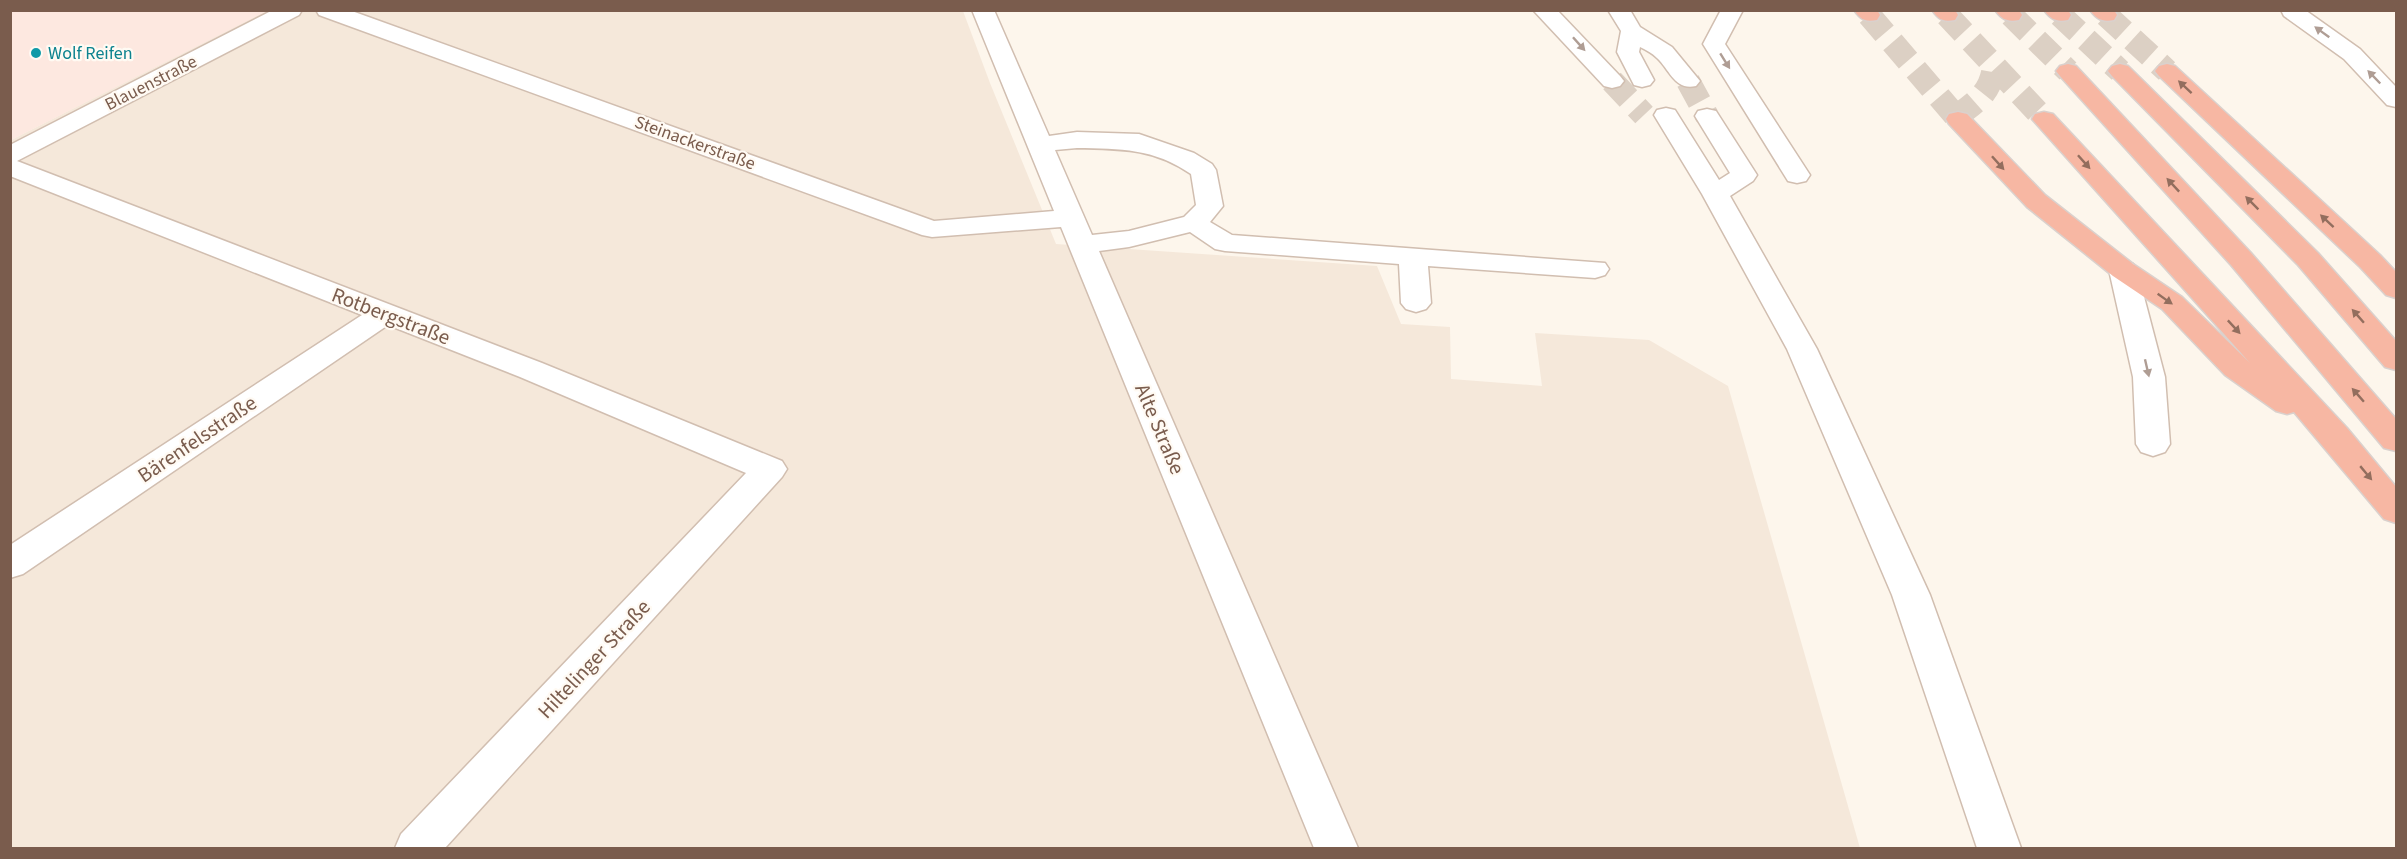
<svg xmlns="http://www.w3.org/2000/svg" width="2407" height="859" font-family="'Source Sans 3',sans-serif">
<rect width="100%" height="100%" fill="#fdf6ec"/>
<path fill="#f5e8da" d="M267 10 963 11 990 83 1056 244 1377 266 1401 324 1450 327 1451 379 1542 386 1535 333 1649 340 1728 386 1860 848H11V140Z"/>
<path fill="#fde8e0" d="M11 10H267V11L11 140Z"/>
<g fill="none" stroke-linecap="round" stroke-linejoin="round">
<g stroke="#dcd0c4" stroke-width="24" stroke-dasharray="24 12" stroke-linecap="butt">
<path d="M1612 81 1644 115"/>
<path d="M1688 81 1707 116"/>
</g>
<g stroke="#dcd0c4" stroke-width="24" stroke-dasharray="24 12" stroke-linecap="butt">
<path d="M1869 15 1958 119"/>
<path d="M1947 15 2044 119"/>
<path d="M2011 15 2068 71"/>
<path d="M2060 15 2120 71"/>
<path d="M2106 15 2167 71"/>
<path d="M1956 117C1976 102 1992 92 1994 65"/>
</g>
<g stroke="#d1beb0" stroke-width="3">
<g id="minor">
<path d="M273 10H302L299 15 17 161 542 363 782 461 787 469 782 477 445 848H395L401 834 746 473 520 377 388 325 23 574 10 578V545L362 315 10 176V145Z"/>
<path d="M316 10H349L934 221 1054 211 972 10H994L1049 136 1077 132 1139 134 1194 153 1212 164 1216 170 1223 206 1210 222 1232 235 1605 263 1609 269 1605 275 1595 278 1428 266 1431 303 1426 309 1416 312 1406 309 1401 303 1399 264 1225 251 1215 249 1190 232 1129 247 1099 251 1358 848H1314L1061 227 932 237 922 235 319 15ZM1077 148C1121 149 1153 148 1191 174L1196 205 1184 217 1129 231 1092 235 1055 150Z"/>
<path d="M1533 10H1557L1620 76 1624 81 1620 86 1612 88 1604 86Z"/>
<path d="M1608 10H1630L1640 27 1672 47 1700 81 1696 86C1675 91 1670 70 1657 58 1652 53 1646 50 1640 47L1639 52 1654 80 1650 85 1642 87 1634 85 1617 52 1621 31Z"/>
<path d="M1721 10H1743L1725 44 1810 175 1806 181 1797 183 1788 181 1703 44Z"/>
<path d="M2281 10H2305L2360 49 2396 87V107L2387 105 2344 59 2284 16Z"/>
<path d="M1666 108 1675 110 1719 180 1730 173 1695 116 1698 111 1707 109 1716 111 1757 175 1753 181 1730 196 1817 349 1930 595 2021 848H1977L1892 595 1787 349 1702 194 1654 115 1657 110Z"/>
<path d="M2123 261 2133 264 2137 270 2165 377 2170 444 2165 452 2153 456 2141 452 2136 444 2133 377 2109 270 2113 264Z"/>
</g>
</g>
<g stroke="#dad1cd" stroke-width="3">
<g id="highway">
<path d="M1854 10H1877L1880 15 1877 20C1865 22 1861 20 1854 10Z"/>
<path d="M1932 10H1955L1958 15 1955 20C1943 22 1939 20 1932 10Z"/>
<path d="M1995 10H2019L2022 15 2019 20C2008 22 2002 20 1995 10Z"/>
<path d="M2044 10H2068L2071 15 2068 20C2057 22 2051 20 2044 10Z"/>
<path d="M2090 10H2114L2117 15 2114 20C2103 22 2097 20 2090 10Z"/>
<path d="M2068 64 2076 66 2251 253 2396 419V451L2384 448 2231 265 2060 76 2056 71 2060 66Z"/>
<path d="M2120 64 2128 66 2318 253 2396 341V370L2385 367 2298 265 2112 76 2108 71 2112 66Z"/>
<path d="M2167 64 2175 66 2380 255 2396 272V298L2386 295 2360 267 2159 76 2155 71 2159 66Z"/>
<path d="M1958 112 1967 114 2045 195 2133 264 2182 297 2250 363 2032 119 2035 114 2044 112 2053 114 2347 428 2396 487V523L2384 519 2294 412 2287 414 2276 411 2225 375 2162 309 2113 276 2027 207 1949 124 1946 119 1949 114Z"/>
</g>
</g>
<use href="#minor" fill="#fff" fill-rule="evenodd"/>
<use href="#highway" fill="#f7b7a3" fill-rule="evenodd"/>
</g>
<defs><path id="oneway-solid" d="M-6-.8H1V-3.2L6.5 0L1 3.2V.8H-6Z" transform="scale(1.5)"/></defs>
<g fill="#af9d94">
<use href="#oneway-solid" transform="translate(2322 32) rotate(-144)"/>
<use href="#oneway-solid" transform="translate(1579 44) rotate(48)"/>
<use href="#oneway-solid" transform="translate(1725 61) rotate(58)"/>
<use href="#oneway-solid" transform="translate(2374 77) rotate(-134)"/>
<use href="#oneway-solid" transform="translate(2147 368) rotate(77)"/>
</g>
<g fill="#936e5e">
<use href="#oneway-solid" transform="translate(2185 87) rotate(-137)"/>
<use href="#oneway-solid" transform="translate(2084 162) rotate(48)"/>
<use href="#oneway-solid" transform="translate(1998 163) rotate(48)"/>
<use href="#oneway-solid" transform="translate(2173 185) rotate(-133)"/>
<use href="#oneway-solid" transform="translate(2252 203) rotate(-135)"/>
<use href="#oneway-solid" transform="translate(2327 221) rotate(-137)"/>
<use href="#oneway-solid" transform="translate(2165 299) rotate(35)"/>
<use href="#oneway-solid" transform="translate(2358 316) rotate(-131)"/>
<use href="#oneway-solid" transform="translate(2234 327) rotate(47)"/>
<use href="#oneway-solid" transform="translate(2358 395) rotate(-131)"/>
<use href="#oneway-solid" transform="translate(2366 473) rotate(50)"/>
</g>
<circle fill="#0f9aa8" stroke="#fffaf3" stroke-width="2" cx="36" cy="53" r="6"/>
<g text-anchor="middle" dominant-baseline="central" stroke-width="4.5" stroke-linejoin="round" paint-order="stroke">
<g font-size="18" fill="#0d838f" stroke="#fffaf3" text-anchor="start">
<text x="48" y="53">Wolf Reifen</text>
</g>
<g font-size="18" fill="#7a5c4d" stroke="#fffaf3">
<text transform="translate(151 83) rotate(-27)">Blauenstraße</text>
<text transform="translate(695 143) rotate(20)">Steinackerstraße</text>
</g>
<g font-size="21" fill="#7a5c4d" stroke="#fffaf3">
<text transform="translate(391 316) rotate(21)">Rotbergstraße</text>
<text transform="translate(1160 429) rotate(67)">Alte Straße</text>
<text transform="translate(197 439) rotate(-34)">Bärenfelsstraße</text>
<text transform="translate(594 659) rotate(-47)">Hiltelinger Straße</text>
</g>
</g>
<rect width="2407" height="859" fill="none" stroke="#7a5c4d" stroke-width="24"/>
</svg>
